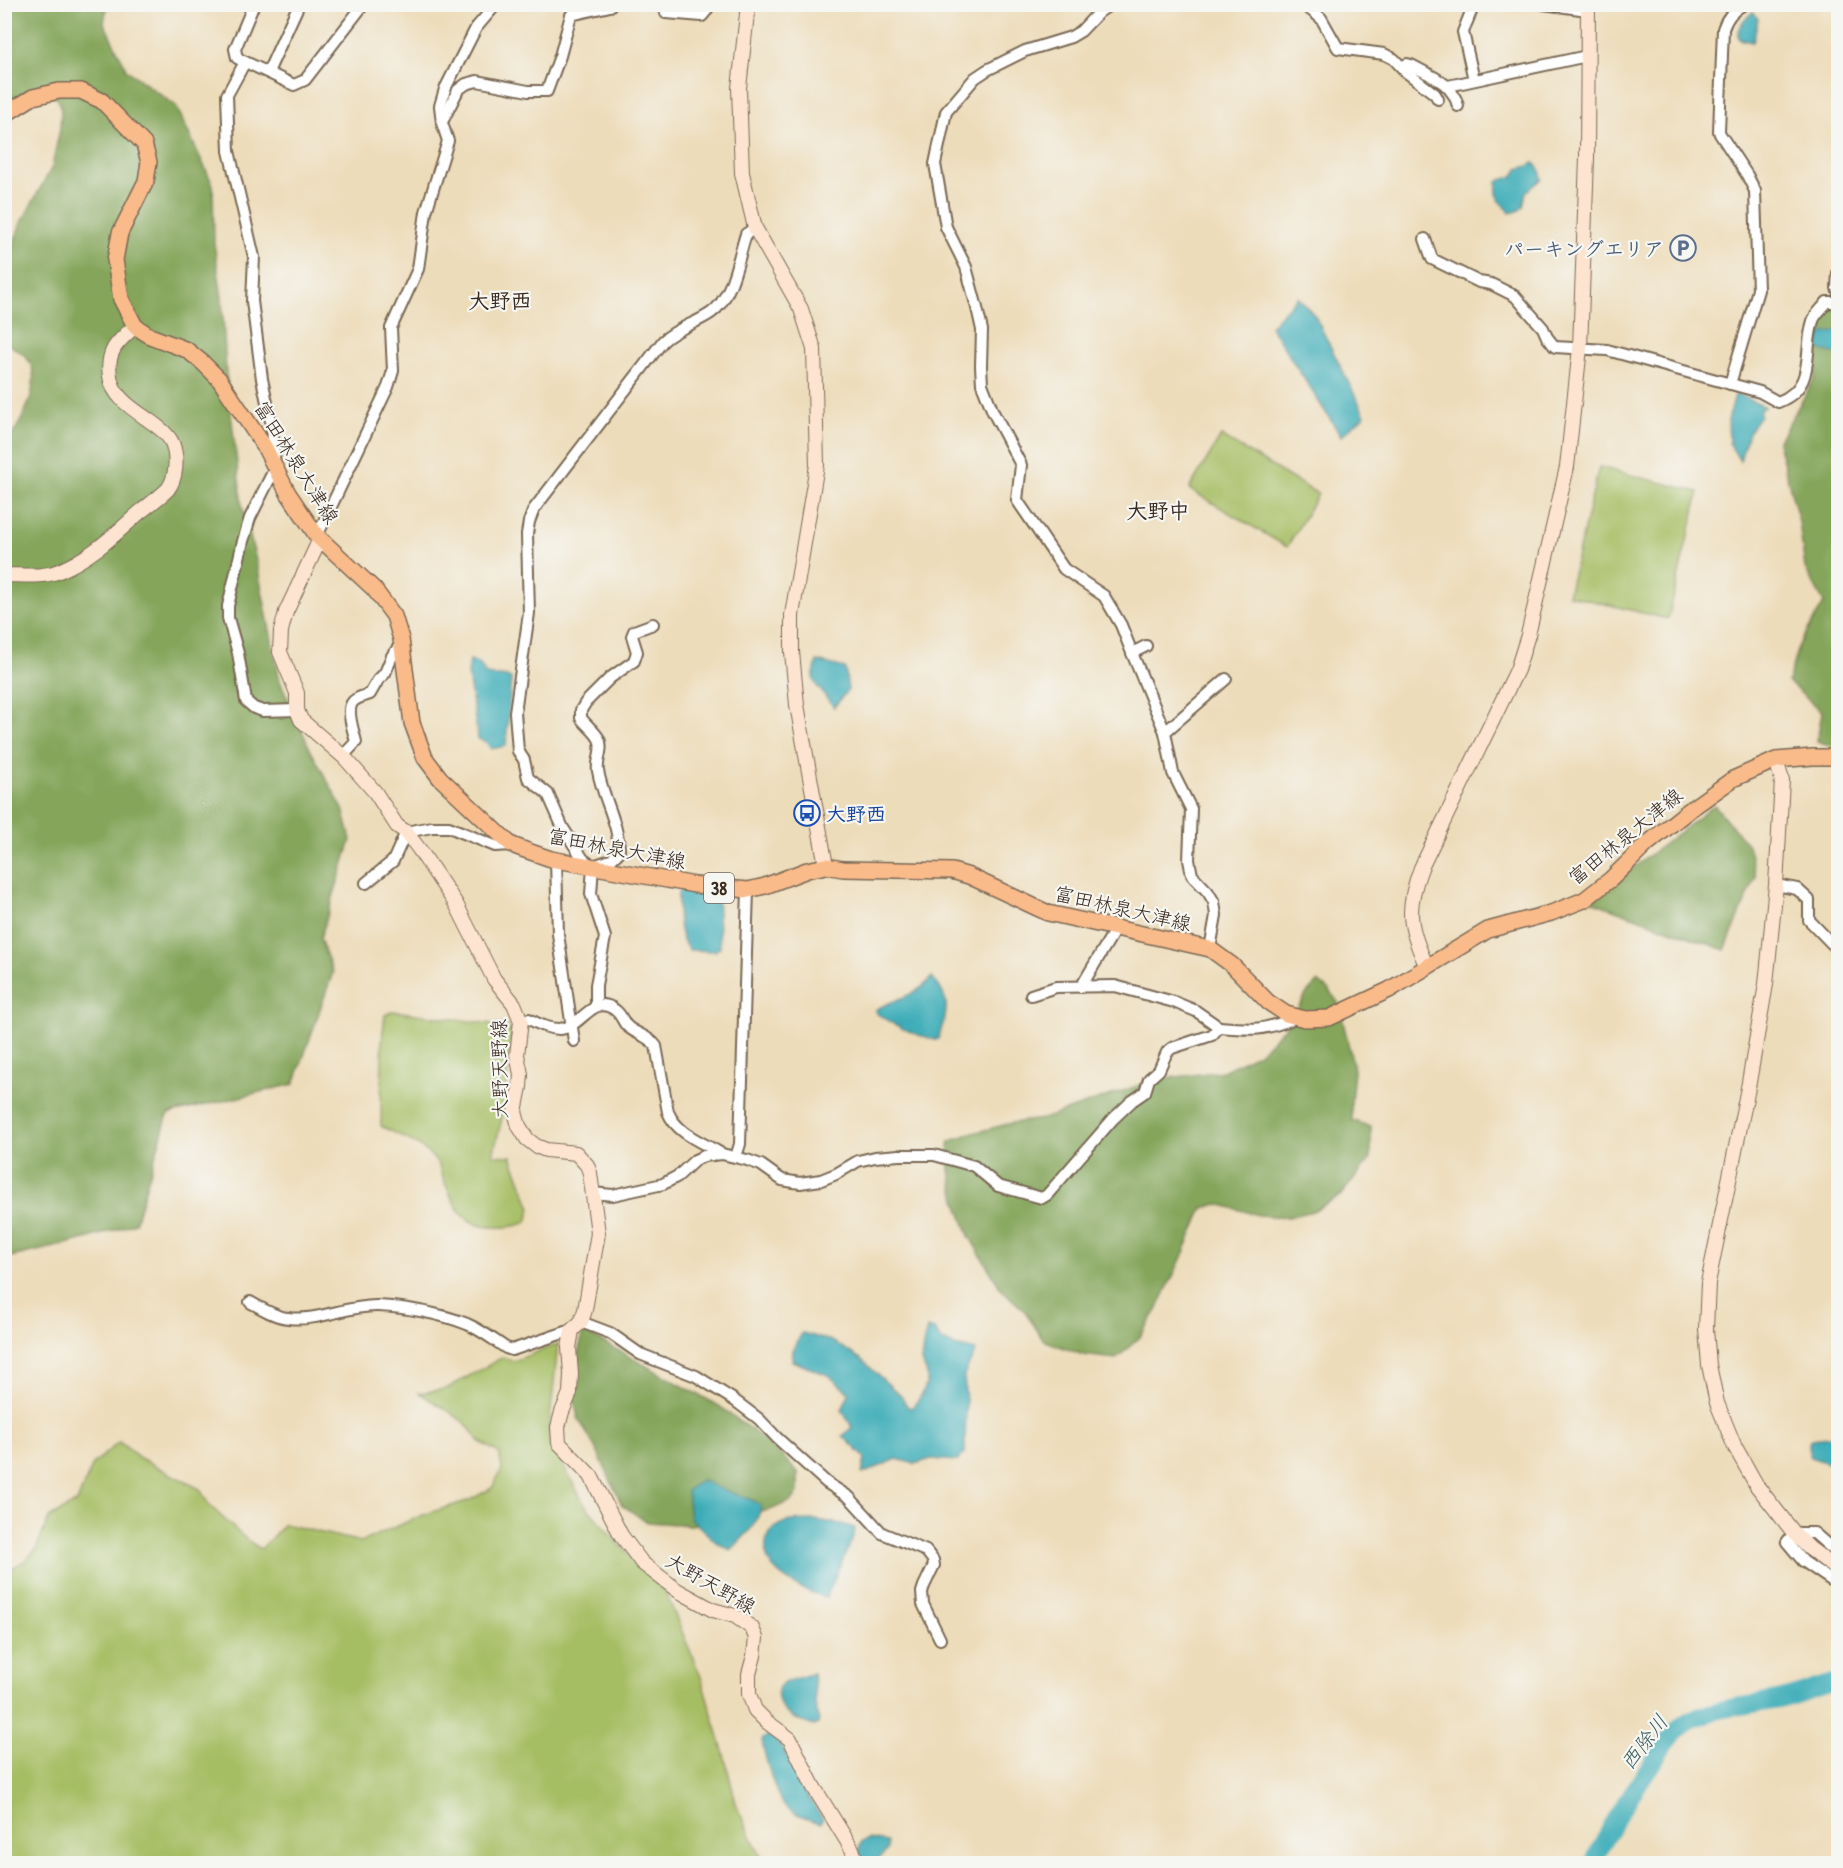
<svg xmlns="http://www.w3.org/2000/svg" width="1843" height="1868" font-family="'Patrick Hand','Klee One',sans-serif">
<rect width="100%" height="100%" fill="#f6f6f2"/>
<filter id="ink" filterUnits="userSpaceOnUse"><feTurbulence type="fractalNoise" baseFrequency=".0167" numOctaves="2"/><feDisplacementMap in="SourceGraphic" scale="12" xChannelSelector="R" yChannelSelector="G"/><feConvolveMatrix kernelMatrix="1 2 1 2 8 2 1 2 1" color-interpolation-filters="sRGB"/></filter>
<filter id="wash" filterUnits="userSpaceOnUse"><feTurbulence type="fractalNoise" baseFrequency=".008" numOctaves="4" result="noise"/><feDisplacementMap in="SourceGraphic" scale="24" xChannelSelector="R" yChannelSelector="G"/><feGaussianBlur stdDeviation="1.35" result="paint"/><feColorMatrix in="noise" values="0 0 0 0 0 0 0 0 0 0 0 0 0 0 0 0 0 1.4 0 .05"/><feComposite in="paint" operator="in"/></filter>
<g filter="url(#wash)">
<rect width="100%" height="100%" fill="#eddcb9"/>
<g fill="#a6be64" stroke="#707441" stroke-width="1.5">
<path d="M1221 436 1318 494 1287 547 1189 489Z"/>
<path d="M1599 467 1699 492 1668 619 1568 595Z"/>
<path d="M393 1011 507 1026 512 1032 503 1114 493 1155 511 1156 531 1208 527 1222C515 1227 505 1228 491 1227 461 1226 453 1202 443 1178 441 1174 441 1168 438 1165 429 1147 398 1135 381 1126L382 1041 385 1015Z"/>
<path d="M558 1344 549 1428 555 1451 585 1505 615 1540 665 1591 701 1677 723 1751 737 1807 764 1863 5 1864V1572L26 1560 36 1549 49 1518 77 1502 93 1464 119 1442 140 1458 200 1489 209 1505 222 1517 247 1540 261 1549 284 1524 361 1542 423 1515 470 1500 492 1488 502 1469 499 1453 480 1442 466 1424 447 1410 419 1393 446 1389 503 1357 514 1361Z"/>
</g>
<g fill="#84a55a" stroke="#60683c" stroke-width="1.5">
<path d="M5 4 107 5 104 23 127 70 176 106 213 185 214 243 222 298 226 372 242 505 256 560 280 681 310 749 343 809 351 840 320 939 333 972 294 1084 168 1114 135 1223C92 1239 49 1249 5 1258L4 444C21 428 45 379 27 358 22 351 11 348 5 341L4 274 20 225 52 167 60 129 61 108 58 99 48 94 27 91 5 107Z"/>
<path d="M1833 307 1838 311V748L1817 741 1822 712 1788 682 1798 647 1824 603 1805 568 1799 522 1778 442 1815 378 1814 350 1818 321Z"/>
<path d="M1714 805 1748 845 1756 876 1725 950 1591 901Z"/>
<path d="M1318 982 1330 991 1339 1004 1354 1069 1351 1104 1352 1120 1371 1127V1152L1369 1161 1340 1196 1313 1211 1288 1217 1258 1215 1218 1204 1203 1208 1182 1257 1156 1312 1140 1337 1116 1359 1083 1355 1043 1340 1025 1311 1001 1289 969 1236 956 1200 950 1170 949 1142 969 1134 1012 1123 1043 1119 1154 1080 1223 1071 1259 1053 1290 1022 1307 993Z"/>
<path d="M583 1331 719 1406 772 1445 798 1473V1492L792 1501 770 1510 691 1525 647 1522 622 1505 597 1451 578 1418 572 1388 576 1364Z"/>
</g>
<g fill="#3bacb7" stroke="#3b6b6a" stroke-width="1.5">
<path d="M1753 12 1758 19 1753 42 1739 39C1735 27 1745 19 1753 12Z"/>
<path d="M1533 162 1540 170 1542 179 1526 192 1523 207 1518 211 1510 213C1500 202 1495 198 1497 182 1505 176 1513 181 1518 169L1529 166Z"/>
<path d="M1298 297 1315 316 1365 415 1341 436 1270 326Z"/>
<path d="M1838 330V353L1837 354 1818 349V343L1823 333H1830Z"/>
<path d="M1737 394 1765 407 1760 409V416C1749 427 1744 446 1740 461L1729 443 1728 420 1735 395Z"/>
<path d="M470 660 480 664 486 675C495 677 502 674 511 679L506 746 491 749 486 742 478 739 468 674Z"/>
<path d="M817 661 845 668 848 690 834 707 817 686 813 678Z"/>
<path d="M684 889 717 896 720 947 715 951 689 950C677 937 678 912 678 894L679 891Z"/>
<path d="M932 977C953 1002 947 1011 938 1039L936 1040C914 1035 894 1026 876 1013L875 1010C894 999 919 995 932 977Z"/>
<path d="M927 1328 934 1330C944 1347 958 1347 976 1350L964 1375 966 1402 965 1452 958 1461 931 1459 915 1464 897 1459 862 1474 865 1458 843 1436 852 1427 842 1410 849 1393 828 1375 792 1361 793 1350 802 1333 832 1341 861 1359 902 1397 907 1406 911 1408C918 1402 929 1385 927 1375 926 1370 923 1366 922 1361 921 1350 924 1339 927 1328Z"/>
<path d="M1838 1436V1463L1831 1464 1810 1457 1809 1443 1811 1439Z"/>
<path d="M702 1480C720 1492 743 1493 761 1505 759 1524 744 1537 731 1550L717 1543 690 1518 687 1490Z"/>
<path d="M816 1520 842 1524 855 1528 853 1537 826 1598C809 1592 791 1585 777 1572 761 1557 761 1532 783 1523 794 1519 805 1521 816 1520Z"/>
<path d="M813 1673 816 1712 819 1719 818 1724 814 1726C799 1721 781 1716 778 1698 777 1693 777 1688 781 1685 789 1679 803 1677 813 1673Z"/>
<path d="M767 1736 772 1737 784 1749 799 1784 823 1819 821 1823C808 1820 796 1816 786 1808 776 1799 764 1754 762 1740Z"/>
<path d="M868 1839 887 1842C890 1852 880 1857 874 1863H861L859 1849 861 1842Z"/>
</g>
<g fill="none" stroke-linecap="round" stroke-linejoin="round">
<path stroke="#3bacb7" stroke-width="18" d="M1593 1864C1608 1829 1628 1799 1649 1768 1661 1751 1672 1730 1691 1720 1722 1705 1758 1706 1790 1697 1807 1692 1821 1685 1838 1682"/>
</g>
</g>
<g filter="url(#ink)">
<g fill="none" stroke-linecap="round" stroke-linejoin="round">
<g stroke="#796854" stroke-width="14">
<g id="street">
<path d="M254 4 235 49 237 58 294 85 305 80 364 4"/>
<path d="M664 4 666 13 702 16 707 10V4"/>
<path d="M1111 4 1099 12 1081 31 1071 37 1025 51 987 70 975 78 946 112 935 164 946 227 966 267 977 308 982 330 981 366 982 384 993 412 1021 465 1017 500 1064 569 1104 596 1121 625 1132 653 1146 646"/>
<path d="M1303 4 1321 18 1338 48 1384 54 1394 59 1406 72 1435 94 1438 99"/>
<path d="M1543 4 1588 10"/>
<path d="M245 62 227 95 229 151 254 257 252 301 262 379 272 426 275 468 250 518 243 541 228 606V618L238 653 246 701 254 708 263 711 297 710"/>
<path d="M1403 66 1407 64 1411 65C1431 76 1452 82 1458 106"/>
<path d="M268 72 299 4"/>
<path d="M1474 80 1463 32 1474 4"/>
<path d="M1448 86 1587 56"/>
<path d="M443 120 458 90 466 84 477 81 528 91H547L560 56 571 15 610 6"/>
<path d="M1425 239 1432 259 1479 282 1491 284 1515 296 1543 328 1547 337 1555 347 1607 350 1760 392 1778 402C1817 387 1803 352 1813 321 1815 314 1823 308 1827 302H1838"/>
<path d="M1838 273 1837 288 1838 291"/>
<path d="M1730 384 1758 290 1755 191 1747 175 1720 134 1719 131 1723 29C1727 17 1733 10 1744 4"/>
<path d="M317 536 388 387 393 371 391 328 418 269 426 212 448 141 442 123 440 106 445 89 476 28 493 8 494 4"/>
<path d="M1132 653 1165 732"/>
<path d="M343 756 356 742C354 732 346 712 352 703 355 698 364 696 370 694L378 680 385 673 392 656 401 644"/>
<path d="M556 860 558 934 574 1041"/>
<path d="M591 865 583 859 563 828 548 794 528 778 524 760 518 751 515 712 529 613 527 534 529 522 534 509 663 341C677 328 695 324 711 313 732 299 738 258 746 234L755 228"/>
<path d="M596 865 611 860 619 852C619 823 603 799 598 771 596 760 604 749 599 739 595 731 586 725 581 718V710L586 702 610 678 634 661 637 652 632 636 634 631 653 624"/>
<path d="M593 867 591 894 605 937 596 985V1005"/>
<path d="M366 883 393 861 406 832 432 827H449L495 846 512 845"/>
<path d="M1776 885 1797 889 1809 900V920L1838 950"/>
<path d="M1210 949 1216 915 1214 902 1208 892 1192 875 1189 860 1191 809 1173 773 1165 732 1226 679"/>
<path d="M1081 987 1116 928"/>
<path d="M1031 995 1056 987 1115 986 1174 1002 1196 1011 1219 1027"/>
<path d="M529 1019C538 1024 549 1029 559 1029 581 1029 593 992 615 1010 621 1014 622 1020 626 1025 634 1034 648 1035 656 1046L668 1112C677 1134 702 1142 722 1154"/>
<path d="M736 1157 740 1144 748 890"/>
<path d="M592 1193 613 1195 663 1184 678 1176 695 1160 704 1156 722 1154 747 1160 761 1165 782 1180 800 1183 821 1180 836 1174 858 1161 875 1157 899 1155H934L974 1166 998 1186 1042 1198 1047 1195 1113 1119 1132 1101 1145 1092 1149 1079 1159 1070 1167 1052 1172 1048 1212 1035 1219 1027C1253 1030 1263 1031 1295 1018"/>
<path d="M250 1302C261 1308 275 1317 288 1318 318 1322 347 1305 378 1306 405 1307 442 1314 467 1324 481 1330 494 1340 506 1348L512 1350 572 1330"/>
<path d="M581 1322 610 1333 640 1354 696 1376 734 1400 759 1419 777 1438 827 1483 849 1497 882 1533 926 1551 933 1560 934 1565 924 1586 922 1592 923 1604 940 1639"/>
<path d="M1838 1554 1814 1533H1794L1787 1542 1803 1561 1838 1585"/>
</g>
</g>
<g stroke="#796854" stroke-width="16">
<g id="secondary">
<path d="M748 4 739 88 742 173 755 228 801 309 814 349 817 465 792 615V652L797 705 826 866"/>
<path d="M320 539 286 612 281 631 280 652 297 693V710L301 720 345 758 375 792 397 826 406 832 419 849 456 904 494 979 514 1004 521 1021 517 1055 521 1074 520 1087 515 1112 519 1126 527 1139 536 1146 546 1150 576 1153 587 1165 590 1173 598 1233 585 1310 581 1322 572 1330 569 1348 571 1374 570 1393 562 1412 558 1427 559 1443 591 1476 621 1535 642 1563 677 1590 713 1610 735 1616 752 1628 756 1638 754 1656 749 1674V1694L755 1710 767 1722 790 1739 813 1786 852 1849 857 1864"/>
<path d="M4 575C22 575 43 578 59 571 91 558 114 535 140 512 149 505 160 497 168 489 176 478 177 461 174 449 169 421 114 411 110 376 106 351 118 341 135 326"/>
<path d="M1776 760 1782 780 1776 885 1766 984 1748 1088 1708 1283 1706 1329 1709 1365 1717 1403 1734 1445 1757 1486 1794 1533 1809 1548 1838 1570"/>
<path d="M1427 967C1409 928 1405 910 1421 868L1517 670 1528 635 1567 467 1580 348 1587 158 1588 4"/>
</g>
</g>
<g stroke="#796854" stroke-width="18">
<path id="primary" d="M4 115 33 97 59 91H81L102 101 144 144 149 162 146 181 120 233 115 260 121 299 135 326 150 336 187 350 203 363 219 379 264 446 288 493 317 536 374 589 394 616 401 639 412 723 425 758 440 778 507 841 512 845 525 850 551 859 695 885 748 890 765 886 807 870 826 866 843 869 952 871 969 876 1048 913 1210 949 1232 965 1268 1002 1286 1014 1305 1019 1329 1018 1389 990 1488 930 1551 913 1584 900 1611 879 1647 844 1688 811 1733 779 1776 760 1813 757H1838"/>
</g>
<use href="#street" stroke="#fff" stroke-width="10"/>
<use href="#secondary" stroke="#fde4d1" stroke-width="14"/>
<use href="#primary" stroke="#fabb8b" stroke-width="15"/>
</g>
</g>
<defs>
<g id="parking-ring" transform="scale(1.35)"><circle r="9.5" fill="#f6f6f2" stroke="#5c6f8a" stroke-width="1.5"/><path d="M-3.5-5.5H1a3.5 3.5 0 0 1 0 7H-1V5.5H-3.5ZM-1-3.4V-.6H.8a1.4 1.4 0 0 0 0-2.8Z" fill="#5c6f8a"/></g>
<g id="bus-ring" transform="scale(1.35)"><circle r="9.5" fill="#f6f6f2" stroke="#1a4fb4" stroke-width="1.5"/><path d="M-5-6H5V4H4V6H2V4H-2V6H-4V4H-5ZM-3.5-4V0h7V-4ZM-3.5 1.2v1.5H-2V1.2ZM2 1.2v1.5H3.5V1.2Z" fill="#1a4fb4"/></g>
</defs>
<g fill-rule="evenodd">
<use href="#parking-ring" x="1683" y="248"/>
<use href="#bus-ring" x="807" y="813"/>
</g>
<g text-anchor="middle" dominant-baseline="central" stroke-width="4.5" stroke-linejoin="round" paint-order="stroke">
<rect fill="#f6f6f2" stroke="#73675e" stroke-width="1.5" x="704" y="873" width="30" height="30" rx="4.5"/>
<g font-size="18" font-weight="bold" fill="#3b2a1e">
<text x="719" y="888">38</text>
</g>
<g font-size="20" font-weight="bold" fill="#4e5e75" stroke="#f6f6f2" text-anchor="end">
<text x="1664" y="248">パーキングエリア</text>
</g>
<g font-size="20" fill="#3b2a1e" stroke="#f6f6f2">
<text transform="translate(297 462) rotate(58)">富田林泉大津線</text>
<text transform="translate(1625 836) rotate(-39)">富田林泉大津線</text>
<text transform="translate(617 848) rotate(11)">富田林泉大津線</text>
<text transform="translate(1123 908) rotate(13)">富田林泉大津線</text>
<text transform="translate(499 1069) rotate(-91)">大野天野線</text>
<text transform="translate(711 1583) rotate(30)">大野天野線</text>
</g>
<g font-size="20" font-weight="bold" fill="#164399" stroke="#f6f6f2" text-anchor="start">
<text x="826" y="813">大野西</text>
</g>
<g font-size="21" font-weight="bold" fill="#3b2a1e" stroke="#f6f6f2">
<text x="500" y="300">大野西</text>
<text x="1158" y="510">大野中</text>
</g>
<g font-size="21" font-style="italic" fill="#3b5e5b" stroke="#f6f6f2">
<text transform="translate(1644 1742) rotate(-52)">西除川</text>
</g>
</g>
<rect width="1843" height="1868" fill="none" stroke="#f6f6f2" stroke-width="24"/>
</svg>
